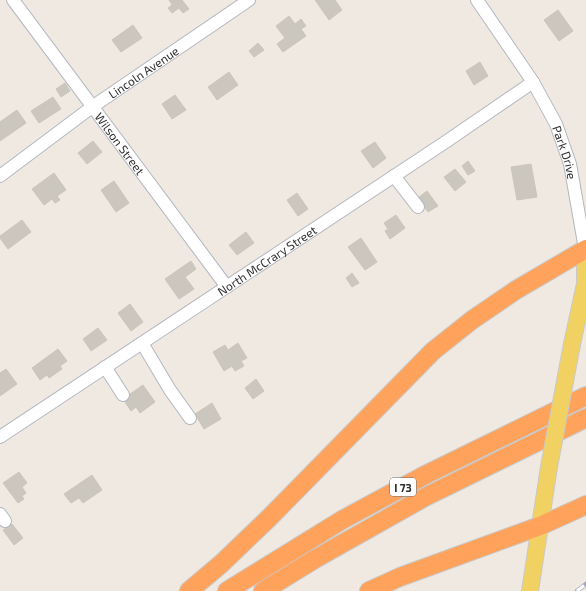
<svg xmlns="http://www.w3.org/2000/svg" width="586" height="591" font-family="'Exo 2',sans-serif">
<rect width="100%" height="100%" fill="#efe9e1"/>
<g fill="#cbc7bf" stroke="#cbc5ba">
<path d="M169 0H182L189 9 183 13 179 8 172 13 168 8 172 5Z"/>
<path d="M315 0H335L342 10 329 20Z"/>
<path d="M558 10 573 31 559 41 544 20Z"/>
<path d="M289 16 295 24 301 19 306 26 301 29 306 36 283 52 277 44 285 38 276 26Z"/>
<path d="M133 25 142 38 121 52 112 40Z"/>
<path d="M258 43 264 50 254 57 249 51Z"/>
<path d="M480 62 488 76 474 85 466 71Z"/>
<path d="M229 72 238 85 217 100 208 87Z"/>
<path d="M65 83 70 91 61 97 56 89Z"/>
<path d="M175 95 186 110 172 119 162 104Z"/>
<path d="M53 97 61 109 39 123 31 111Z"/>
<path d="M17 110 26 123 0 141V122Z"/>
<path d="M93 141 102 152 87 164 78 153Z"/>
<path d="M375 142 386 158 373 168 361 151Z"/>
<path d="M468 161 475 171 468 175 462 166Z"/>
<path d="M531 164 537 197 517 200 511 167Z"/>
<path d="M455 169 466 182 455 191 444 177Z"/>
<path d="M54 173 66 190 57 196 60 200 55 203 52 199 44 205 32 189Z"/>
<path d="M114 181 129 203 116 212 101 190Z"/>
<path d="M427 191 438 206 428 212 418 198Z"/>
<path d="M297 193 308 209 298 216 287 200Z"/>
<path d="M396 215 405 228 390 239 385 231 388 229 384 223Z"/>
<path d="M22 220 31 232 8 249 0 238V236Z"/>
<path d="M246 232 254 243 237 255 229 245Z"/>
<path d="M361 238 377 262 365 270 348 247Z"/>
<path d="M191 261 196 269 185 277 194 289 179 299 165 279Z"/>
<path d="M352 273 359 283 352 287 346 278Z"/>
<path d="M130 304 143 322 131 331 118 313Z"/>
<path d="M98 328 107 340 91 351 83 339Z"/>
<path d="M238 343 247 358 241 361 244 366 235 371 232 366 224 371 213 352 225 345 228 350Z"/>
<path d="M58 349 67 361 60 366 62 369 49 378 47 375 40 380 32 368Z"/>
<path d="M6 369 17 384 0 396V373Z"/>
<path d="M256 379 264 391 253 399 245 388Z"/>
<path d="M143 385 155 402 140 413 136 407 131 411 123 399Z"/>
<path d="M212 403 221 419 204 429 195 414Z"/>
<path d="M19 472 27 483 22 487 26 493 22 496 24 499 18 503 3 483Z"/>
<path d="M92 475 102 490 83 503 79 498 71 503 64 494Z"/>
<path d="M12 524 23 538 14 545 3 530Z"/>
</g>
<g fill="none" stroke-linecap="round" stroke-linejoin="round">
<g stroke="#b4b7c1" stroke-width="14">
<g id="minor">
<path id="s1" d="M13 0 227 287"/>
<path id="s2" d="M477 0 533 82 556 124 570 164 585 249"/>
<path id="s3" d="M0 176 92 107 249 0"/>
<path d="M394 176 418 207"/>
<path d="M142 343 170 390 190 418"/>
<path d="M105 367 123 395"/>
<path id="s4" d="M0 437 447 141 533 82"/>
<path d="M0 514 5 521"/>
</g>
</g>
<g stroke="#c9c9c9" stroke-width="18">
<g id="major">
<path d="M572 344 585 284V249"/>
<path d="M530 591 549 467"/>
</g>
</g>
<g stroke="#c9c9c9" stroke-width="20">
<g id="highway">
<path d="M189 591 221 564 270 517 433 351 472 320 516 290 586 249"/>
<path d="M227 591 342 520 425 475 586 396"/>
<path d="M263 591 315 559 425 497 586 418"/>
<path d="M369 591 400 577 540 526 586 505"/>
</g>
</g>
<use href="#minor" stroke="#fff" stroke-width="12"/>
<use href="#major" stroke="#f2d163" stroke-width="16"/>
<use href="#highway" stroke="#ffa35c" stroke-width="18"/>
<g stroke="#a3a6b8" stroke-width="4.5">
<path id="rail" d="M577 591 586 584"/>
</g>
<use href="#rail" stroke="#fff" stroke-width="3" stroke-dasharray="9" stroke-linecap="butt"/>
<g stroke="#c9c9c9" stroke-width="18" stroke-linecap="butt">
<path id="major-bridge" d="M549 467 572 344"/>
</g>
<use href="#major-bridge" stroke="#f2d163" stroke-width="16"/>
</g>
<g text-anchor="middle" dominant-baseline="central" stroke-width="3" stroke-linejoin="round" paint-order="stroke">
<rect fill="#fff" stroke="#6d6d6d" stroke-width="1" x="390" y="478" width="26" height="18" rx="3"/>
<g font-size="11" font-weight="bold" fill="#2e2e2e">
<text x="403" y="487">I 73</text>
</g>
<g font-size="12" fill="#2e2e2e" stroke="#fff">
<text stroke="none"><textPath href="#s3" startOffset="177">Lincoln Avenue</textPath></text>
<text stroke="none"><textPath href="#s1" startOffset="179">Wilson Street</textPath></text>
<text stroke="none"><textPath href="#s2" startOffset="177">Park Drive</textPath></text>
<text stroke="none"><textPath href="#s4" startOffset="320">North McCrary Street</textPath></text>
</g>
</g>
</svg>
